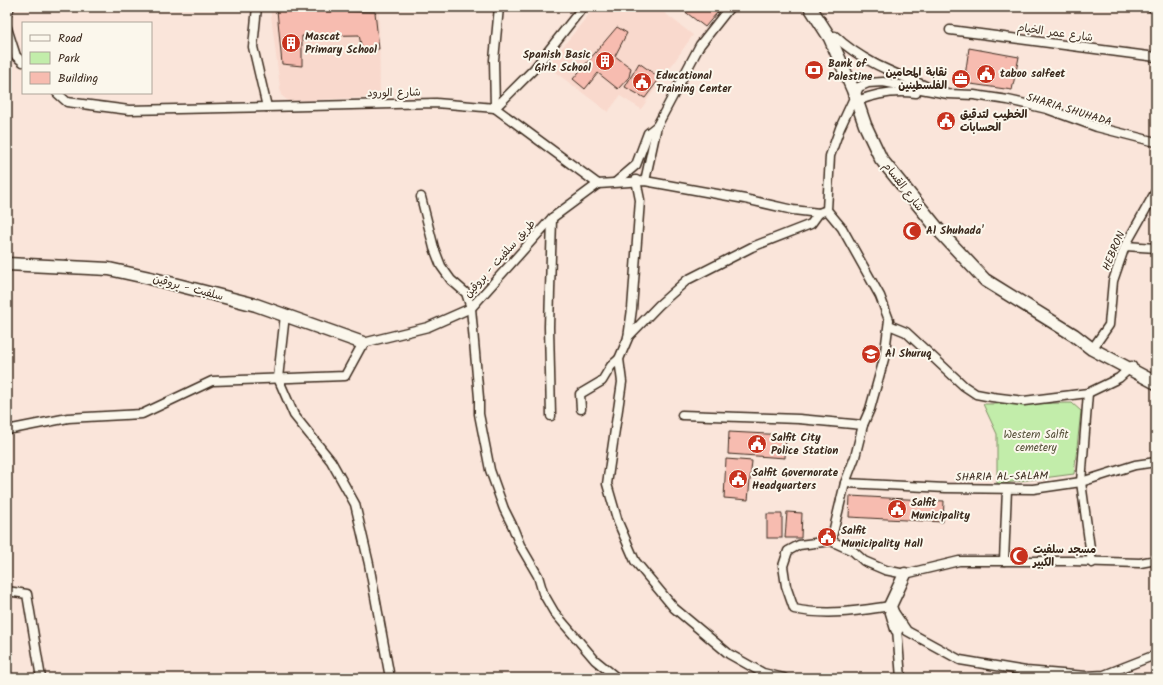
<svg xmlns="http://www.w3.org/2000/svg" width="1163" height="685" font-family="Kalam,'Playpen Sans Arabic',sans-serif">
<rect width="100%" height="100%" fill="#fae5da"/>
<filter id="ink" filterUnits="userSpaceOnUse"><feTurbulence type="fractalNoise" baseFrequency=".025" numOctaves="2"/><feDisplacementMap in="SourceGraphic" scale="8" xChannelSelector="R" yChannelSelector="G"/><feConvolveMatrix kernelMatrix="1 2 1 2 8 2 1 2 1" color-interpolation-filters="sRGB"/></filter>
<g filter="url(#ink)">
<g fill="#f9d9cd">
<path d="M270 7H318L324 9 379 12 380 97 288 101 281 95Z"/>
<path d="M595 7H657L693 35 641 109 620 96 608 112 547 66Z"/>
</g>
<path fill="#c2edaa" stroke="#7e8c64" d="M1072 403 1081 411 1074 474 997 484V434L983 404Z"/>
<g fill="#f7bcb0" stroke="#3b2a1e">
<path d="M679 7H722L705 27Z"/>
<path d="M277 10 375 12 379 49 362 50 359 35 302 36V66L282 64Z"/>
<path d="M617 27 627 33 615 56 631 68 629 77 618 89 598 73 585 89 573 79Z"/>
<path d="M969 48 1019 57 1012 90 964 83Z"/>
<path d="M639 63 660 78 645 98 625 87Z"/>
<path d="M729 432 786 435 785 458 728 454Z"/>
<path d="M726 459 752 461 748 500 724 498Z"/>
<path d="M850 496 944 501 943 522 849 517Z"/>
<path d="M787 512 802 513 801 538H785Z"/>
<rect x="767" y="514" width="15" height="24"/>
</g>
<g fill="none" stroke-linecap="round" stroke-linejoin="round">
<g stroke="#3b2a1e" stroke-width="11">
<g id="street">
<path d="M257 7 253 47 267 107 436 103 495 108 598 184"/>
<path d="M1151 7 1156 8"/>
<path d="M7 13 10 7"/>
<path d="M7 28 16 56 23 62"/>
<path d="M950 30 1156 57"/>
<path d="M835 36C861 61 894 73 928 87"/>
<path d="M57 93 67 102 129 110 267 107"/>
<path d="M857 101C877 93 895 90 916 93"/>
<path d="M495 108 534 69 583 7"/>
<path d="M495 108 494 60 499 7"/>
<path d="M636 180 640 200 632 309 628 338 619 359 622 382 607 484 618 522 635 561 674 608 729 654 763 673 784 678"/>
<path d="M645 181 657 126 700 45 730 7"/>
<path d="M616 182 636 165 648 133 657 126"/>
<path d="M598 184 645 181 745 199 793 210 819 213"/>
<path d="M421 197 434 248 441 266 451 280 466 293 471 308 479 398V414L490 470 504 509 512 525 520 545 538 576 543 593 554 612 595 660 617 678"/>
<path d="M1125 246 1156 248"/>
<path d="M285 315 278 378 294 415 331 461 355 504 369 564 390 678"/>
<path d="M889 325 906 332 964 386 976 394 992 397 1024 401 1088 393 1119 378 1132 366"/>
<path d="M628 337 659 305 687 280 752 247 811 224 819 213 827 210"/>
<path d="M1095 345 1109 325 1113 281 1125 246 1156 191"/>
<path d="M1088 393 1081 482 1092 563"/>
<path d="M581 409 580 394 602 381 611 366 619 359"/>
<path d="M682 415 799 419 863 425"/>
<path d="M551 416 549 327 552 218"/>
<path d="M7 430 68 418 142 414 212 381 345 376 363 343 428 327 471 308 552 218 598 184"/>
<path d="M845 483 946 488 1033 489 1081 482 1135 465 1156 462"/>
<path d="M831 541 845 483 855 457 863 425 870 409 884 359 889 320 880 296 842 228 827 210 830 156 840 128 859 87 868 83 883 82 948 94 974 95 1008 100 1047 109 1097 127 1156 142"/>
<path d="M1156 560 1140 563 1072 561H959L905 574 885 570 864 561 853 551 831 541 799 545 788 551 783 566 786 586 794 609C826 616 858 611 890 606L907 631 960 660 1026 671 1086 676 1104 675 1150 657H1156"/>
<path d="M1004 561 1007 489"/>
<path d="M7 591 27 594 41 678"/>
<path d="M897 629 901 678"/>
</g>
</g>
<g stroke="#3b2a1e" stroke-width="15">
<g id="secondary">
<path d="M810 7 830 38 853 90 865 125 881 159 942 234 985 280 1074 335 1092 349 1156 383"/>
<path d="M7 264 109 269 150 278 256 305 363 343"/>
<path d="M897 629 890 606 905 574"/>
</g>
</g>
<use href="#street" stroke="#fbf7ec" stroke-width="8"/>
<use href="#secondary" stroke="#fbf7ec" stroke-width="12"/>
</g>
</g>
<defs>
<g id="building-disc" transform="scale(1)"><circle r="9.5" fill="#c8321e" stroke="#fbf7ec"/><path d="M-4-6H4V6H1V3H-1V6H-4ZM-2.5-4.3h1.7v1.8h-1.7ZM.8-4.3h1.7v1.8H.8ZM-2.5-1h1.7V.8h-1.7ZM.8-1h1.7V.8H.8Z" fill="#fff"/></g>
<g id="bank-disc" transform="scale(1)"><circle r="9.5" fill="#c8321e" stroke="#fbf7ec"/><path d="M-6-4H6V4H-6ZM0-2.3a2.3 2.3 0 1 0 0 4.6a2.3 2.3 0 1 0 0-4.6Z" fill="#fff"/></g>
<g id="civic-disc" transform="scale(1)"><circle r="9.5" fill="#c8321e" stroke="#fbf7ec"/><path d="M-.6-6.5H3V-4.5H.6V-3L4-1V1h2V6H-6V1h2V-1L-.6-3ZM-1.2 2.5V6h2.4V2.5Z" fill="#fff"/></g>
<g id="office-disc" transform="scale(1)"><circle r="9.5" fill="#c8321e" stroke="#fbf7ec"/><path d="M-6-3h4V-5.5h4V-3h4V5H-6ZM-1-4.5V-3h2v-1.5ZM-6 0V1H6V0Z" fill="#fff"/></g>
<g id="mosque-disc" transform="scale(1)"><circle r="9.5" fill="#c8321e" stroke="#fbf7ec"/><path d="M3.5-4.9A6 6 0 1 0 3.5 4.9A5 5 0 1 1 3.5-4.9Z" fill="#fff"/></g>
<g id="school-disc" transform="scale(1)"><circle r="9.5" fill="#c8321e" stroke="#fbf7ec"/><path d="M0-5L7-2L0 1L-7-2ZM-4 1L0 2.5L4 1V4Q0 6-4 4Z" fill="#fff"/></g>
</defs>
<g fill-rule="evenodd">
<use href="#building-disc" x="291" y="43"/>
<use href="#building-disc" x="605" y="61"/>
<use href="#bank-disc" x="814" y="70"/>
<use href="#civic-disc" x="986" y="74"/>
<use href="#office-disc" x="961" y="79"/>
<use href="#civic-disc" x="642" y="82"/>
<use href="#civic-disc" x="946" y="121"/>
<use href="#mosque-disc" x="912" y="231"/>
<use href="#school-disc" x="871" y="354"/>
<use href="#civic-disc" x="757" y="444"/>
<use href="#civic-disc" x="738" y="479"/>
<use href="#civic-disc" x="897" y="509"/>
<use href="#civic-disc" x="827" y="537"/>
<use href="#mosque-disc" x="1019" y="556"/>
</g>
<g text-anchor="middle" dominant-baseline="central" stroke-width="4" stroke-linejoin="round" paint-order="stroke">
<g font-size="11" fill="#3b2a1e" stroke="#fbf7ec">
<text transform="translate(1055 33) rotate(8)">شارع عمر الخيام</text>
<text transform="translate(394 93) rotate(-1)">شارع الورود</text>
<text transform="translate(1069 110) rotate(17)">SHARIA SHUHADA</text>
<text transform="translate(903 187) rotate(52)">شارع القسام</text>
<text transform="translate(1114 251) rotate(-67)">HEBRON</text>
<text transform="translate(500 259) rotate(-48)">طريق سلفيت - بروقين</text>
<text transform="translate(188 288) rotate(15)">سلفيت - بروقين</text>
<text transform="translate(1002 477) rotate(-1)">SHARIA AL-SALAM</text>
</g>
<g font-size="11" font-weight="bold" fill="#3b2a1e" stroke="#fbf7ec" text-anchor="start">
<text x="305" y="37">Mascat<tspan x="305" dy="13">Primary School</tspan></text>
<text x="591" y="55" text-anchor="end">Spanish Basic<tspan x="591" dy="13">Girls School</tspan></text>
<text x="828" y="64">Bank of<tspan x="828" dy="13">Palestine</tspan></text>
<text x="947" y="73" text-anchor="end">نقابة المحامين<tspan x="947" dy="13">الفلسطينين</tspan></text>
<text x="1000" y="74">taboo salfeet</text>
<text x="656" y="76">Educational<tspan x="656" dy="13">Training Center</tspan></text>
<text x="960" y="115">الخطيب لتدقيق<tspan x="960" dy="13">الحسابات</tspan></text>
<text x="926" y="231">Al Shuhada'</text>
<text x="885" y="354">Al Shuruq</text>
<text x="771" y="438">Salfit City<tspan x="771" dy="13">Police Station</tspan></text>
<text x="752" y="473">Salfit Governorate<tspan x="752" dy="13">Headquarters</tspan></text>
<text x="911" y="503">Salfit<tspan x="911" dy="13">Municipality</tspan></text>
<text x="841" y="531">Salfit<tspan x="841" dy="13">Municipality Hall</tspan></text>
<text x="1033" y="550">مسجد سلفيت<tspan x="1033" dy="13">الكبير</tspan></text>
</g>
<g font-size="11" fill="#56513a" stroke="#fbf7ec">
<text x="1036" y="435">Western Salfit<tspan x="1036" dy="13">cemetery</tspan></text>
</g>
</g>
<rect width="1163" height="685" fill="none" stroke="#fbf7ec" stroke-width="24"/>
<rect x="12" y="12" width="1139" height="661" fill="none" stroke="#3b2a1e" stroke-width="1.5" filter="url(#ink)"/>
<rect x="22" y="22" width="130" height="72" fill="#fbf7ec" stroke="#aea59a"/>
<rect x="30" y="35" width="20" height="6" fill="#fbf7ec" stroke="#aea59a"/>
<text x="58" y="42" font-size="12" fill="#3b2a1e">Road</text>
<rect x="30" y="52" width="20" height="12" fill="#c2edaa" stroke="#aea59a"/>
<text x="58" y="62" font-size="12" fill="#3b2a1e">Park</text>
<rect x="30" y="72" width="20" height="12" fill="#f7bcb0" stroke="#aea59a"/>
<text x="58" y="82" font-size="12" fill="#3b2a1e">Building</text>
</svg>
